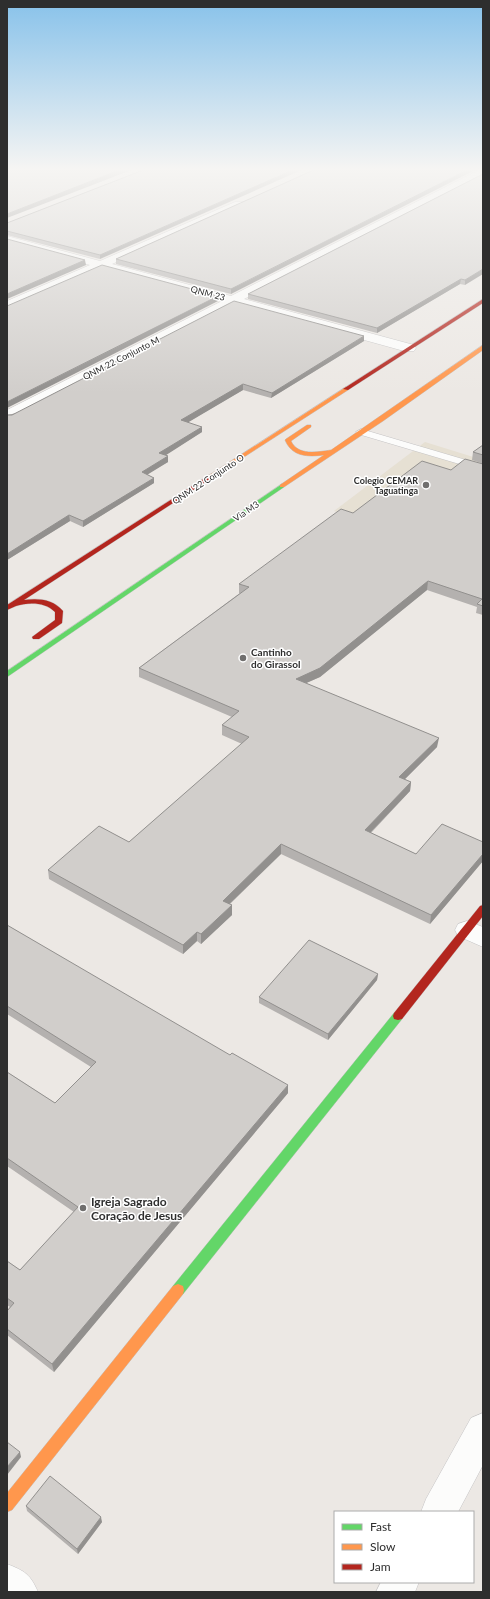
<svg xmlns="http://www.w3.org/2000/svg" width="490" height="1599" font-family="Lato,sans-serif">
<rect width="100%" height="100%" fill="#ece8e4"/>
<path fill="#e6e0d3" d="M425 442 483 460V561L334 511Z"/>
<g fill="none" stroke-linecap="round" stroke-linejoin="round">
<g stroke="#c5c4c5" stroke-width="1">
<path id="lane" d="M361 429 483 465V471L358 434 356 432Z"/>
</g>
<g stroke="#c5c4c5" stroke-width="1">
<g id="street">
<path d="M483 169V176L244 299 414 345 416 348 414 351H404L234 304 12 419 7 420V410L222 301 102 268 7 310V301L90 265 7 242V236L100 261 235 202H243L244 204 243 206 112 264 231 296 479 170Z"/>
<path d="M467 921 483 927V947L458 936 455 930 458 924Z"/>
<path d="M483 1413V1465L458 1512H421L426 1499 471 1418Z"/>
<path d="M7 1564C25 1571 30 1574 38 1592H7Z"/>
<path d="M381 1582H419L415 1592H376Z"/>
</g>
</g>
<g stroke="#c5c4c5" stroke-width="1">
<g id="fast">
<path d="M282 484 284 485V487L7 677V671Z"/>
<path d="M398 1012 402 1013 403 1016 402 1019 183 1294 178 1296 173 1294 172 1290 173 1286 394 1013Z"/>
</g>
</g>
<g stroke="#c5c4c5" stroke-width="1">
<g id="slow">
<path d="M483 345V350L383 421 284 487H280V485L324 455C308 457 292 457 285 440L286 439 307 425H311V427L291 441C298 456 317 452 331 450Z"/>
<path d="M346 387 349 389 348 390 210 479 205 478Z"/>
<path d="M178 1284 183 1286 184 1290 183 1294 12 1510 7 1512V1493L173 1286Z"/>
</g>
</g>
<g stroke="#c5c4c5" stroke-width="1">
<g id="jam">
<path d="M483 299V303L348 390 343 389Z"/>
<path d="M208 476 210 477V479L24 600C38 598 53 599 63 611L62 623 39 639H33L32 637 55 620V612C45 602 29 602 16 606 13 607 10 609 7 610V605Z"/>
<path d="M483 905V916L402 1019 398 1020 394 1019 393 1016 394 1013 480 906Z"/>
</g>
</g>
<use href="#lane" fill="#fcfcfb" fill-rule="evenodd"/>
<use href="#street" fill="#fcfcfb" fill-rule="evenodd"/>
<use href="#fast" fill="#63d668" fill-rule="evenodd"/>
<use href="#slow" fill="#ff974d" fill-rule="evenodd"/>
<use href="#jam" fill="#b3261e" fill-rule="evenodd"/>
</g>
<g fill="#b4b1af">
<path d="M146 169 100 259 7 235V223Z"/>
<path d="M316 169 231 294 116 264V259Z"/>
<path d="M483 174 465 285 460 284 377 333 248 299V294Z"/>
<path d="M364 341 271 398 243 390 188 422 202 432 165 455 168 462 147 474 154 478V483L83 527 70 521 7 560V415Z"/>
<path d="M483 445V615L476 613 477 607 427 590 320 677 306 683 437 747 405 779 411 782 410 791 371 833 416 854 483 842V861L430 924 281 854 230 904 232 905V915L201 944 197 941 183 954 49 879 48 870 129 842 242 744 222 735V725L232 717 139 677V668L240 593H239V584L353 513 451 470 481 463 472 460 473 452Z"/>
<path d="M7 925 288 1093 54 1372 7 1335V1311L10 1307 7 1305V1261L20 1270 74 1212 7 1166V1072L55 1103 91 1067 7 1014Z"/>
<path d="M378 974 377 980 328 1040 259 1003V997Z"/>
<path d="M26 1506 102 1522 78 1554 27 1511Z"/>
</g>
<g fill="#92908e">
<path d="M122 169H134L7 218V214Z"/>
<path d="M295 169H304L100 259V255Z"/>
<path d="M469 169H477L231 294V289Z"/>
<path d="M85 260 86 265 7 299V294Z"/>
<path d="M483 269V274L465 285V280Z"/>
<path d="M461 279 460 284 377 333V328Z"/>
<path d="M218 296V301L7 408V402Z"/>
<path d="M364 336V341L271 398 272 393Z"/>
<path d="M243 384V390L182 426 181 420Z"/>
<path d="M202 427V432L160 459 159 453Z"/>
<path d="M168 456V462L142 478V472Z"/>
<path d="M154 478V483L83 527V521Z"/>
<path d="M69 515 70 521 7 560V554Z"/>
<path d="M428 581 427 590 320 677 295 688 296 679Z"/>
<path d="M439 738 437 747 398 786 399 777Z"/>
<path d="M411 782 410 791 364 839 365 830Z"/>
<path d="M281 844V854L223 910V901Z"/>
<path d="M483 854V861L430 924 431 915Z"/>
<path d="M232 905V915L201 944V934Z"/>
<path d="M197 932V941L183 954V945Z"/>
<path d="M378 974 377 980 328 1040V1034Z"/>
<path d="M288 1085V1093L54 1372 52 1364Z"/>
<path d="M20 1452 21 1457 7 1475V1467Z"/>
<path d="M101 1517 102 1522 78 1554 77 1549Z"/>
</g>
<g fill="#d1cecb" stroke="#92908e">
<path d="M7 169H122L7 214Z"/>
<path d="M146 169H295L100 255 7 231V223Z"/>
<path d="M316 169H469L231 289 116 259Z"/>
<path d="M483 174V269L465 280 461 279 377 328 248 294Z"/>
<path d="M7 239 85 260 7 294Z"/>
<path d="M102 265 218 296 7 402V306Z"/>
<path d="M234 301 364 336 272 393 243 384 181 420 202 427 159 453 168 456 142 472 154 478 83 521 69 515 7 554V415H12Z"/>
<path d="M483 445V455L473 452Z"/>
<path d="M465 459 483 464V606L477 604 482 599 428 581 320 668 296 679 439 738 399 777 411 782 365 830 416 854 442 824 483 842V854L431 915 281 844 223 901 232 905 201 934 197 932 183 945 48 870 99 826 129 842 249 737 222 725 239 711 139 668 249 587 239 584 341 509 353 513 422 461 451 470Z"/>
<path d="M7 925 230 1055 232 1053 288 1085 52 1364 7 1329V1311L14 1303 7 1298V1261L20 1270 78 1207 7 1158V1072L55 1103 96 1062 7 1006Z"/>
<path d="M309 940 378 974 328 1034 259 997Z"/>
<path d="M7 1442 20 1452 7 1467Z"/>
<path d="M50 1476 101 1517 77 1549 26 1506Z"/>
</g>
<linearGradient id="sky" x2="0" y2="1"><stop stop-color="#88c2ea"/><stop offset="0.43" stop-color="#f6f5f3"/><stop offset="1" stop-color="#f6f5f3" stop-opacity="0"/></linearGradient>
<rect width="490" height="393" fill="url(#sky)"/>
<g fill="#706f6e" stroke="#fff" stroke-width="1.5">
<circle cx="426" cy="485" r="4"/>
<circle cx="243" cy="658" r="4"/>
<circle cx="83" cy="1208" r="4"/>
</g>
<g text-anchor="middle" dominant-baseline="central" stroke-width="3" stroke-linejoin="round" paint-order="stroke">
<g font-size="9" fill="#2e2e2e" stroke="#fff">
<text transform="translate(208 293) rotate(15)">QNM 23</text>
<text transform="translate(121 358) rotate(-27)">QNM 22 Conjunto M</text>
<text transform="translate(208 479) rotate(-33)">QNM 22 Conjunto O</text>
<text transform="translate(246 511) rotate(-34)">Via M3</text>
</g>
<g font-size="9" font-weight="bold" fill="#2e2e2e" stroke="#fff" text-anchor="end">
<text x="418" y="480">Colegio CEMAR<tspan x="418" dy="10">Taguatinga</tspan></text>
</g>
<g font-size="10" font-weight="bold" fill="#2e2e2e" stroke="#fff" text-anchor="start">
<text x="251" y="652">Cantinho<tspan x="251" dy="12">do Girassol</tspan></text>
</g>
<g font-size="12" font-weight="bold" fill="#2e2e2e" stroke="#fff" text-anchor="start">
<text x="91" y="1201">Igreja Sagrado<tspan x="91" dy="14">Coração de Jesus</tspan></text>
</g>
</g>
<rect width="490" height="1599" fill="none" stroke="#2e2e2e" stroke-width="16"/>
<rect x="334" y="1511" width="140" height="72" fill="#ffffff" stroke="#ababab"/>
<rect x="342" y="1524" width="20" height="6" fill="#63d668" stroke="#ababab"/>
<text x="370" y="1531" font-size="12" fill="#2e2e2e">Fast</text>
<rect x="342" y="1544" width="20" height="6" fill="#ff974d" stroke="#ababab"/>
<text x="370" y="1551" font-size="12" fill="#2e2e2e">Slow</text>
<rect x="342" y="1564" width="20" height="6" fill="#b3261e" stroke="#ababab"/>
<text x="370" y="1571" font-size="12" fill="#2e2e2e">Jam</text>
</svg>
